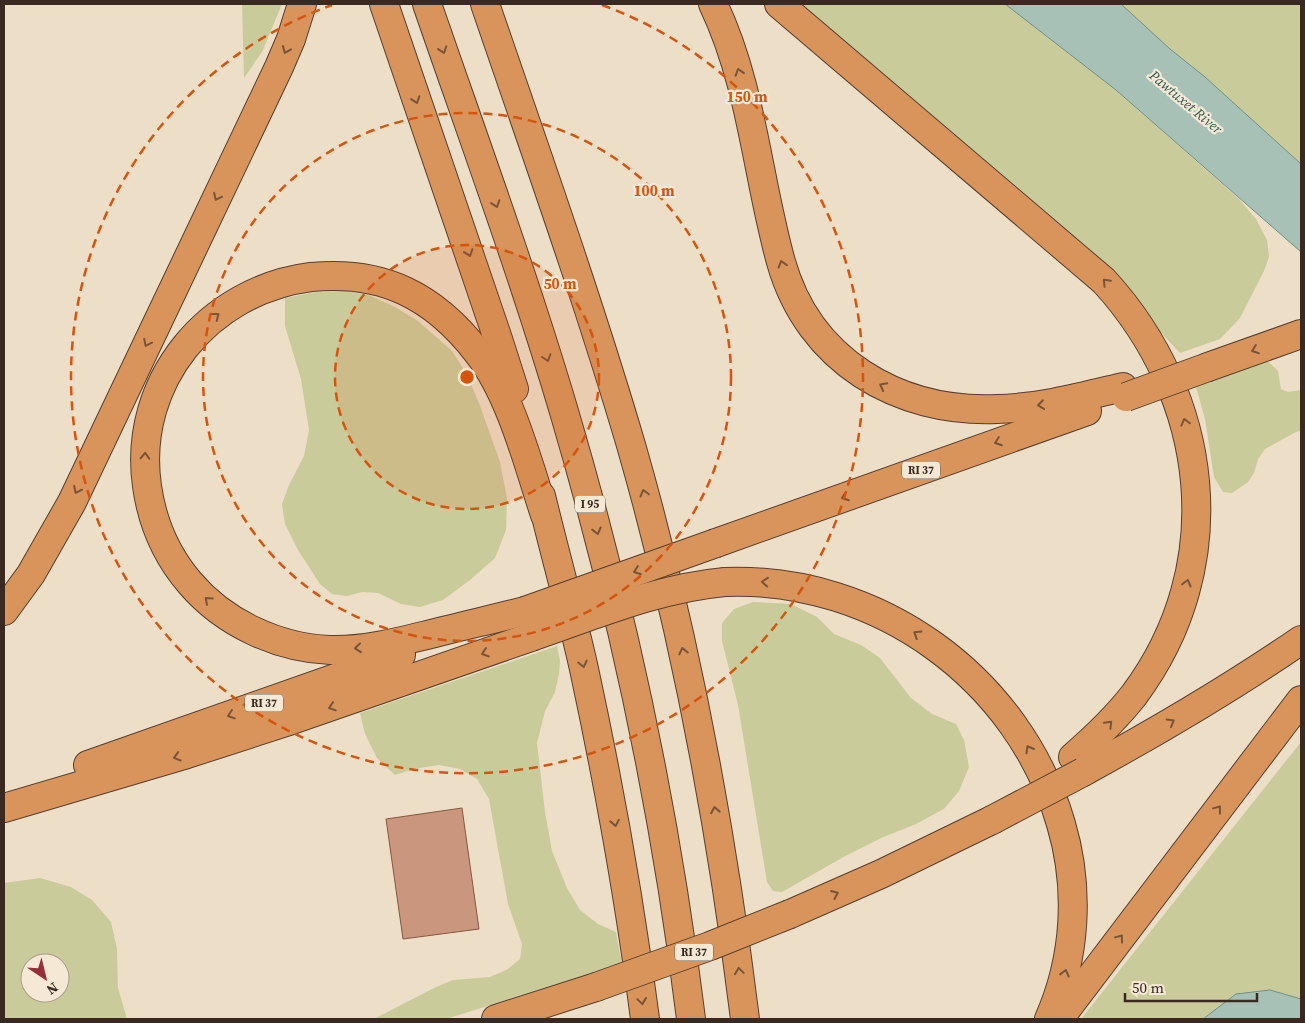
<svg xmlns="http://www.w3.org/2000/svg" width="1305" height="1023" font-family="'Source Serif 4',serif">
<rect width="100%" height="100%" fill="#eddec7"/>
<g fill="#cacb9b" fill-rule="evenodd">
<path d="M242 4H282L262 52 244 78Z"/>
<path d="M799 4H1005L1116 90 1239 199 1256 219 1267 240 1269 257 1264 271 1240 318 1220 339 1180 353 1151 322 1109 268 1085 245Z"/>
<path d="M1121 4H1301V164L1205 77 1170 49Z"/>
<path d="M346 291 371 296 395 307 418 321 452 351 466 373 479 403 500 462 507 498 506 530 495 558 470 580 443 600 420 607 401 604 378 593 362 592 347 596 332 594 320 584 298 550 285 524 282 504 289 485 304 456 309 430 301 379 285 326V298L316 292Z"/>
<path d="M1261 362H1269L1278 371 1281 389 1288 392 1301 390V431L1296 432 1265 449 1258 459 1254 473 1248 482 1232 493 1223 492 1214 477 1205 419 1196 387Z"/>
<path d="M753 602 791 604 817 617 834 634 861 645 880 658 911 698 932 714 956 724 964 740 969 767 959 791 944 809 916 824 881 838 847 855 782 892 773 891 767 882 738 705 722 641V623L734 609Z"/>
<path d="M557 646 560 661 559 674 555 692 545 711 537 743 545 812 552 851 567 888 580 910 598 924 616 932 622 964 446 1019H374L436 987 453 980 490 977 508 969 520 959 522 944 508 904 489 799 477 779 460 769 439 765 414 769 395 775 377 758 365 734 360 713Z"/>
<path d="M1301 742V999L1270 990 1236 994 1203 1019H1081Z"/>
<path d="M40 878 71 887 92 900 111 922 117 949 118 988 127 1019H4V883ZM30 963H60V993H30Z"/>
</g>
<g fill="#a8c1b7" stroke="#6f8f84">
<path d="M1005 4H1121L1170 49 1205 77 1301 164V252L1116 90Z"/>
<path d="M1270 990 1301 999V1019H1203L1236 994Z"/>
</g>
<path fill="#ca967e" stroke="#865743" d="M462 808 479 929 403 939 386 819Z"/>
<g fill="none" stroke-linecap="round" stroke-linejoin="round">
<g stroke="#563e31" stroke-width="30">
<g id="highway">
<path d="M384 4 498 339 514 389"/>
<path d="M427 4C474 140 524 276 565 415 623 612 666 815 691 1019"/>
<path d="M485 4C535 150 587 296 631 445 685 633 721 825 745 1019"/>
<path d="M713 4C752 85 757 176 781 262 809 361 898 413 997 409 1040 408 1081 397 1123 387"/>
<path d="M779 4 1104 281C1210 397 1231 565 1134 695 1116 718 1095 738 1073 757"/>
<path d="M1208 367 1301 334"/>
<path d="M541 496C555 554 571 611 584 669 609 785 630 902 645 1019"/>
<path d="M716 543 1087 411"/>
<path d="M725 582C877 576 1019 678 1061 824 1080 888 1076 958 1049 1019"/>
<path d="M4 611 31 574 72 502 279 67 291 39 302 4"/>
<path d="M525 611C494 619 462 626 431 634 398 642 364 651 330 650 278 648 224 623 190 583 166 555 152 522 147 486 132 382 208 290 311 277 343 274 376 277 405 291 435 305 458 327 478 353 511 395 528 464 545 515"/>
<path d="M88 765 401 655"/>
<path d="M1083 772C1158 731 1231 688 1301 640"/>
<path d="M4 808 187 754 289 721 531 637"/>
<path d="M790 914 881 874 992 820"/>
<path d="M496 1019 596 987"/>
<path d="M1059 1019 1301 700"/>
</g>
</g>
<use href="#highway" stroke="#d8945b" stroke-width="28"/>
<g stroke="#563e31" stroke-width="30" stroke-linecap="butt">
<g id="highway-bridge">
<path d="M1126 397 1208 367"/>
<path d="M525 611 716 543"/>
<path d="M531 637C595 615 658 588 725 582"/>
<path d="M992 820 1083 772"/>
<path d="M596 987 710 946 790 914"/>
</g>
</g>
<use href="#highway-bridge" stroke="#d8945b" stroke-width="28"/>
</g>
<defs><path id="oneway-chevron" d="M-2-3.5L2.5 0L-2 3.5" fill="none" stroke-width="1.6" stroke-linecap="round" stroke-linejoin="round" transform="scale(1.25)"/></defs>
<g stroke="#795438">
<use href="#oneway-chevron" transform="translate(286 50) rotate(113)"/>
<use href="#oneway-chevron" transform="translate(443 50) rotate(71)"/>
<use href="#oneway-chevron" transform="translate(739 72) rotate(-107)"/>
<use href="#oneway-chevron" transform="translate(416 100) rotate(71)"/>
<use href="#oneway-chevron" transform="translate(217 197) rotate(116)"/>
<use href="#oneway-chevron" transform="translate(496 204) rotate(71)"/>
<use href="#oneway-chevron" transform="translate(469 253) rotate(71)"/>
<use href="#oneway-chevron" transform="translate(782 264) rotate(-107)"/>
<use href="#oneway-chevron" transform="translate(1106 282) rotate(-134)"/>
<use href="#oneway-chevron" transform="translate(216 316) rotate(-38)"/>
<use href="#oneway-chevron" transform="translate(147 343) rotate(116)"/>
<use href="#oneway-chevron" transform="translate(1255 350) rotate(160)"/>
<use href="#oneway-chevron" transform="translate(547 358) rotate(72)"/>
<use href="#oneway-chevron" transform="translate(883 386) rotate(-152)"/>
<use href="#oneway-chevron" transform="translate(1041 405) rotate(172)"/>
<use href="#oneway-chevron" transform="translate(1185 422) rotate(-105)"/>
<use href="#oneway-chevron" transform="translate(998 442) rotate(160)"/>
<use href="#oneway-chevron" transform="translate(145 456) rotate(-88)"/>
<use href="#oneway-chevron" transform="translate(77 490) rotate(116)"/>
<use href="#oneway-chevron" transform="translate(644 493) rotate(-105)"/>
<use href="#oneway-chevron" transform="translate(845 497) rotate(160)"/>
<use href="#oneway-chevron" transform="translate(597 531) rotate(76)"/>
<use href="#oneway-chevron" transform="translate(637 571) rotate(160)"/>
<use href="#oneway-chevron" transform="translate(765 582) rotate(-176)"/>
<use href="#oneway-chevron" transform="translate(1187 583) rotate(-75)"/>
<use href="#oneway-chevron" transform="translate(208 600) rotate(-138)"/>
<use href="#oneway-chevron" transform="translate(917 634) rotate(-148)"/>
<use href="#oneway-chevron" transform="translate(358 648) rotate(174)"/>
<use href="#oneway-chevron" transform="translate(683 651) rotate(-103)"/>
<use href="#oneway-chevron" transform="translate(485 653) rotate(161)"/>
<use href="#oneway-chevron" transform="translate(583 664) rotate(77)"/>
<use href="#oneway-chevron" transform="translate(332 707) rotate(162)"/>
<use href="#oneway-chevron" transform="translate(231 715) rotate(161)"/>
<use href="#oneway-chevron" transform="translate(1171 722) rotate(-30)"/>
<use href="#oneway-chevron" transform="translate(1109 724) rotate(-46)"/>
<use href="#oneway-chevron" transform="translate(1029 749) rotate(-120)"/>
<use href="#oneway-chevron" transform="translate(177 757) rotate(163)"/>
<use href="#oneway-chevron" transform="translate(1218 809) rotate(-53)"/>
<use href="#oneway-chevron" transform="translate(715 810) rotate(-100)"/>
<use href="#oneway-chevron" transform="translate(615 823) rotate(80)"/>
<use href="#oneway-chevron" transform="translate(835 894) rotate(-23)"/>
<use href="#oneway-chevron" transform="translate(1120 938) rotate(-53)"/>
<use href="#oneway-chevron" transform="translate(739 971) rotate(-98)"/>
<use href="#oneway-chevron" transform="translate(1065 973) rotate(-76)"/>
<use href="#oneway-chevron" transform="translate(642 1001) rotate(82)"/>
</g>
<circle cx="467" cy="377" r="132" fill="#d6540e" fill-opacity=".12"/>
<g fill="none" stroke="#d6540e" stroke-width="2.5" stroke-dasharray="9 6">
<circle cx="467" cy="377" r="132"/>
<circle cx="467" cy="377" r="264"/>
<path d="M602 5A396 396 0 1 1 332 5"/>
</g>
<g text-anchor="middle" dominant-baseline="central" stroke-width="4.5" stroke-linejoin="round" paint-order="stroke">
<g fill="#f5e9d6" stroke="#716357" stroke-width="1">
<rect x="902" y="461.5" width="38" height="17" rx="4"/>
<rect x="575" y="495.5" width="30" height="17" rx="4"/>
<rect x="245" y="694.5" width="38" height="17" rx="4"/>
<rect x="675" y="943.5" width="38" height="17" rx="4"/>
</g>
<g font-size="11" font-weight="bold" fill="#392920">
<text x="921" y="470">RI 37</text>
<text x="590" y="504">I 95</text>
<text x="264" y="703">RI 37</text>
<text x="694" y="952">RI 37</text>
</g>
<g font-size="14" font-style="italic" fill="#305851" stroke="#f5e9d6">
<text transform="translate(1186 102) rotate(40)">Pawtuxet River</text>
</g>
</g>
<circle cx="467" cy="377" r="8" fill="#d6540e" stroke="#f5e9d6" stroke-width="2.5"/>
<g font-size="15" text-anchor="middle" font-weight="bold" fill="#d6540e" stroke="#f5e9d6" stroke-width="4.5" stroke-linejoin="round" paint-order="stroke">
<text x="747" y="102">150 m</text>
<text x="654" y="196">100 m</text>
<text x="560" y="289">50 m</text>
</g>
<rect width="1305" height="1023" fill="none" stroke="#392920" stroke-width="10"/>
<g transform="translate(45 978) rotate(145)"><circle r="24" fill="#f5e9d6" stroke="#aa9c8d"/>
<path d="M0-4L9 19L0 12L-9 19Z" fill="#952f3a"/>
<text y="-8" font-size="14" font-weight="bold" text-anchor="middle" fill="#392920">N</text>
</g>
<path d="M1125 993v8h132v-8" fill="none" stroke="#392920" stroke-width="2.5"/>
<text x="1132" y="993" font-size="15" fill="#392920" stroke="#f5e9d6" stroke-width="4" paint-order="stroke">50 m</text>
</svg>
